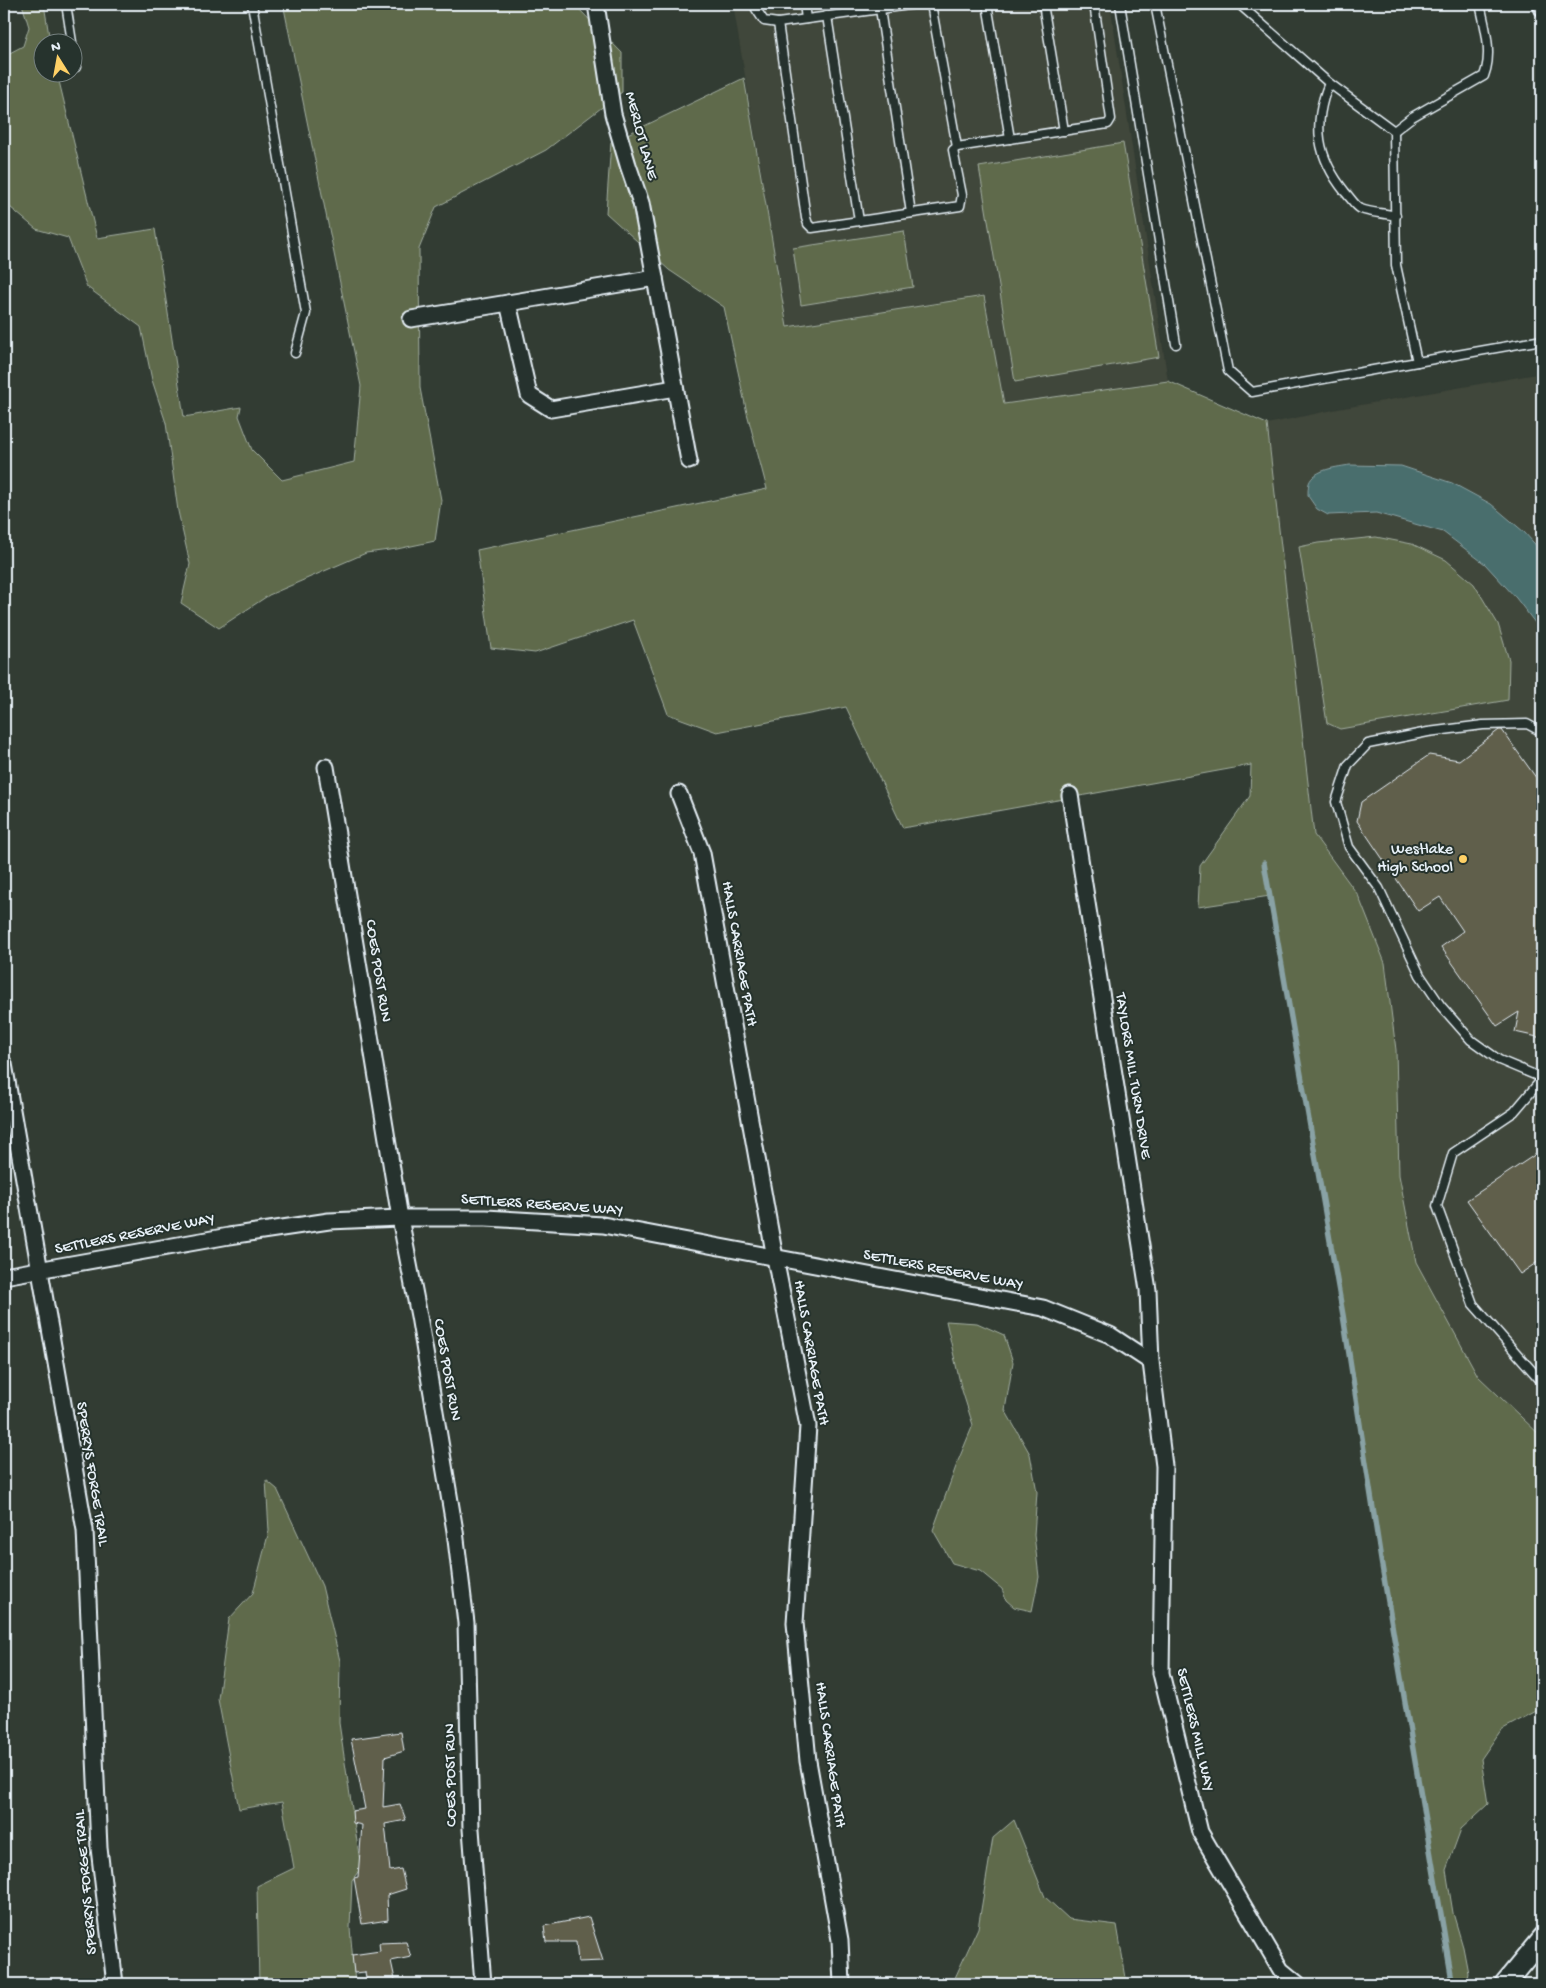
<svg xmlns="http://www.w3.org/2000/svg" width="1546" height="1988" font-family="'Gochi Hand',sans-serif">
<rect width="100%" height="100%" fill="#323c33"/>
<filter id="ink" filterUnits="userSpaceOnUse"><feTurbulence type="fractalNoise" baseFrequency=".02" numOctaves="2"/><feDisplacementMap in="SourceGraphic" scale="10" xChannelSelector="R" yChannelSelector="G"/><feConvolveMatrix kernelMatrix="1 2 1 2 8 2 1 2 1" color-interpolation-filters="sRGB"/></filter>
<g filter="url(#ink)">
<g fill="#40463a">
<path d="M733 4H1110L1168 381 1004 405 984 296 787 327Z"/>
<path d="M1542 373V1437L1478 1376 1416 1262 1399 1175 1396 1050 1358 895 1314 835 1267 424 1338 409Z"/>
</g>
<g fill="#5e6a4b" stroke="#a3aea2">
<path d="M22 4H44L50 42H42V72L57 73 97 238 155 229 184 417 241 407 239 416 252 450 282 480 354 462 361 386 284 8 287 4H562L577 7 622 53V92L546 150 436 207 419 249 420 388 441 500 435 541 397 549 366 553 269 595 219 628 181 603 190 564 178 511 166 423 152 380 141 327 87 287 68 238 36 229 4 202V56L23 46 29 27Z"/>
<path d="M744 78 787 327 984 296 1004 404 1168 381 1267 424 1314 835 1358 895 1385 963 1396 1050 1399 1175 1416 1262 1478 1376 1542 1437V1708L1501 1730 1481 1759 1488 1804 1461 1829 1446 1870 1453 1913 1463 1947 1468 1973 1466 1984H1456L1452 1980 1381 1560 1343 1315 1270 896 1198 907 1200 866 1250 796 1251 765 903 828 846 707 717 732 668 714 633 620 535 653 491 648 477 550 767 489 747 413 724 307 669 270 606 213 611 142Z"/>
<path d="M1123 143 1159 357 1015 382 979 167Z"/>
<path d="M904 231 913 287 801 305 793 248Z"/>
<path d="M1376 537 1412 544 1446 560 1474 584 1498 624 1509 660 1508 700 1340 729 1327 723 1299 547 1318 543Z"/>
<path d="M946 1321 977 1323 1004 1335 1013 1362 1005 1410 1030 1454 1037 1492 1034 1535 1039 1577 1032 1611 1014 1607 1006 1600 1002 1589 980 1571 952 1563 933 1530 958 1461 973 1425 961 1387Z"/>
<path d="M266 1480 277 1489 322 1586 340 1661 339 1723 361 1868 352 1880 350 1928 355 1984H259L257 1886 294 1868 282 1802 239 1809 218 1699 229 1619 253 1593 269 1531Z"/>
<path d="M1014 1820 1045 1897 1069 1919 1117 1925 1127 1984H954V1980L978 1928 993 1838Z"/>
</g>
<path fill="#496e6d" stroke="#89a2a5" d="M1350 465 1401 466 1452 483 1491 504 1524 532 1542 552V629L1539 628 1516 598 1485 564 1443 532 1376 513 1328 515 1317 509 1308 496C1308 492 1308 487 1309 483 1314 469 1338 467 1350 465Z"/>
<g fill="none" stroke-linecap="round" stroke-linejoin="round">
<path stroke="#89a2a5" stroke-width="5.5" d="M1264 863 1343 1315 1381 1560 1452 1980"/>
</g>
<g fill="#615e4b" stroke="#e8f1f8">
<path d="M1499 730H1502L1542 786V1038L1515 1032 1519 1012 1497 1026 1441 947 1463 931 1440 897 1418 911 1357 821 1361 802 1429 755 1459 760Z"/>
<path d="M1542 1150V1259L1520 1274 1467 1200Z"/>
<path d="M401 1732 404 1751 385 1757 383 1807 400 1804 406 1820 385 1824 390 1871 401 1869 406 1889 387 1895 388 1920 362 1924 354 1878 358 1877 362 1825 353 1823 352 1811 365 1809 351 1739Z"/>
<path d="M589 1917 603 1961 578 1962 576 1942H546L544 1926Z"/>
<path d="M406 1942 411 1957 391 1961 396 1984H367L365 1972 354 1973 352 1955 380 1951 379 1943Z"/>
</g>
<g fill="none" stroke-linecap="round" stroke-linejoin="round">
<g stroke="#e8f1f8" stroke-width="11">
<g id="service">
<path d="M66 4 72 42"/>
<path d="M252 4 306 313 295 353"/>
<path d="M755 4 756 9 764 21 778 23 917 4"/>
<path d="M804 4 806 19"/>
<path d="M931 4 957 147"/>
<path d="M987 4 1010 139"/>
<path d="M1043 4 1064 131"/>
<path d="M1120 4 1176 344"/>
<path d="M1155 4 1228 371 1252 392 1417 362 1396 265 1394 131 1329 83 1239 4"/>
<path d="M880 9 911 213"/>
<path d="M827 16 859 221"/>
<path d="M778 23 806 218 808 224 812 228 960 206 962 195 953 150 957 147 1108 124 1111 119 1094 4"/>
<path d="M72 45 76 67"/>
<path d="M1329 83C1312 125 1317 157 1345 192 1350 197 1355 206 1361 209 1371 213 1385 213 1396 216"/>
<path d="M1394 131 1412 117 1484 76C1493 53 1485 27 1480 4"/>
<path d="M1417 362 1542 340"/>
<path d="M1542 732 1527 724 1483 725 1428 732 1368 744 1348 765 1336 802 1349 847 1379 888 1420 975 1441 1006 1471 1040 1499 1060 1542 1078"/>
<path d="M1542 1079 1514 1112 1453 1153 1437 1206 1473 1304 1542 1382"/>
</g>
</g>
<g stroke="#e8f1f8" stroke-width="19">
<g id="minor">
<path d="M596 4 613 114 628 165 641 203 689 461"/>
<path d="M1541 4 1542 8"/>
<path d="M655 278 508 303 529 395 551 409 675 388"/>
<path d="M411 319 508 303"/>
<path d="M326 767 400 1218 419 1316 455 1531 466 1623 471 1829 483 1984"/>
<path d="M679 794 702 853 775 1258 808 1426 795 1623 808 1761 840 1940 842 1984"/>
<path d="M1070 795 1148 1290 1151 1362 1164 1466 1161 1673 1200 1832 1281 1970 1298 1984"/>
<path d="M4 1064 85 1530 99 1848 115 1984"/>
<path d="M4 1276 229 1236 329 1221 400 1218H486L603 1225 1043 1308 1110 1335 1151 1362"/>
</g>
</g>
<g stroke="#e8f1f8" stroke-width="24">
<path id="secondary" d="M1505 1984 1542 1939"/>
</g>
<use href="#service" stroke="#26332d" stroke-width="8"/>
<use href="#minor" stroke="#26332d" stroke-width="15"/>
<use href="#secondary" stroke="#26332d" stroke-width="20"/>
</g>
</g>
<circle fill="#ffd166" stroke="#26332d" stroke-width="2" cx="1463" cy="859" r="5"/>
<g text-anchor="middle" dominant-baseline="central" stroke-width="4" stroke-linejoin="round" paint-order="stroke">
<g font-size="16" fill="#e8f1f8" stroke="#26332d">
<text transform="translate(640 136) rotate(75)">MERLOT LANE</text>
<text transform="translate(738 954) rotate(80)">HALLS CARRIAGE PATH</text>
<text transform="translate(377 971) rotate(81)">COES POST RUN</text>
<text transform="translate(1132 1076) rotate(81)">TAYLORS MILL TURN DRIVE</text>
<text transform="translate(542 1206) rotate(4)">SETTLERS RESERVE WAY</text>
<text transform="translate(135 1235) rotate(-11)">SETTLERS RESERVE WAY</text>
<text transform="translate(943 1271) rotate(11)">SETTLERS RESERVE WAY</text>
<text transform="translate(810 1353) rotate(80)">HALLS CARRIAGE PATH</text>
<text transform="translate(446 1370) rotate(80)">COES POST RUN</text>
<text transform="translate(91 1474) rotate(81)">SPERRYS FORGE TRAIL</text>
<text transform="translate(1194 1730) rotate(77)">SETTLERS MILL WAY</text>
<text transform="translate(829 1755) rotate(82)">HALLS CARRIAGE PATH</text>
<text transform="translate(452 1775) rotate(-91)">COES POST RUN</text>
<text transform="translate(87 1882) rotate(-95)">SPERRYS FORGE TRAIL</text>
</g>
<g font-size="16" fill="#e8f1f8" stroke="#26332d" text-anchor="end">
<text x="1453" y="850">Westlake<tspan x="1453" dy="18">High School</tspan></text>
</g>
</g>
<rect width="1546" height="1988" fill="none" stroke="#26332d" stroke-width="20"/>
<rect x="10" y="10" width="1526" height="1968" fill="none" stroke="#e8f1f8" stroke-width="2" filter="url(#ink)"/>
<g transform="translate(58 58) rotate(349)"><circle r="24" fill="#26332d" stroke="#747f7e"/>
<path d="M0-4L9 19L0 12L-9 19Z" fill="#ffd166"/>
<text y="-8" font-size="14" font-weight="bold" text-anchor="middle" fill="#e8f1f8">N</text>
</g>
</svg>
